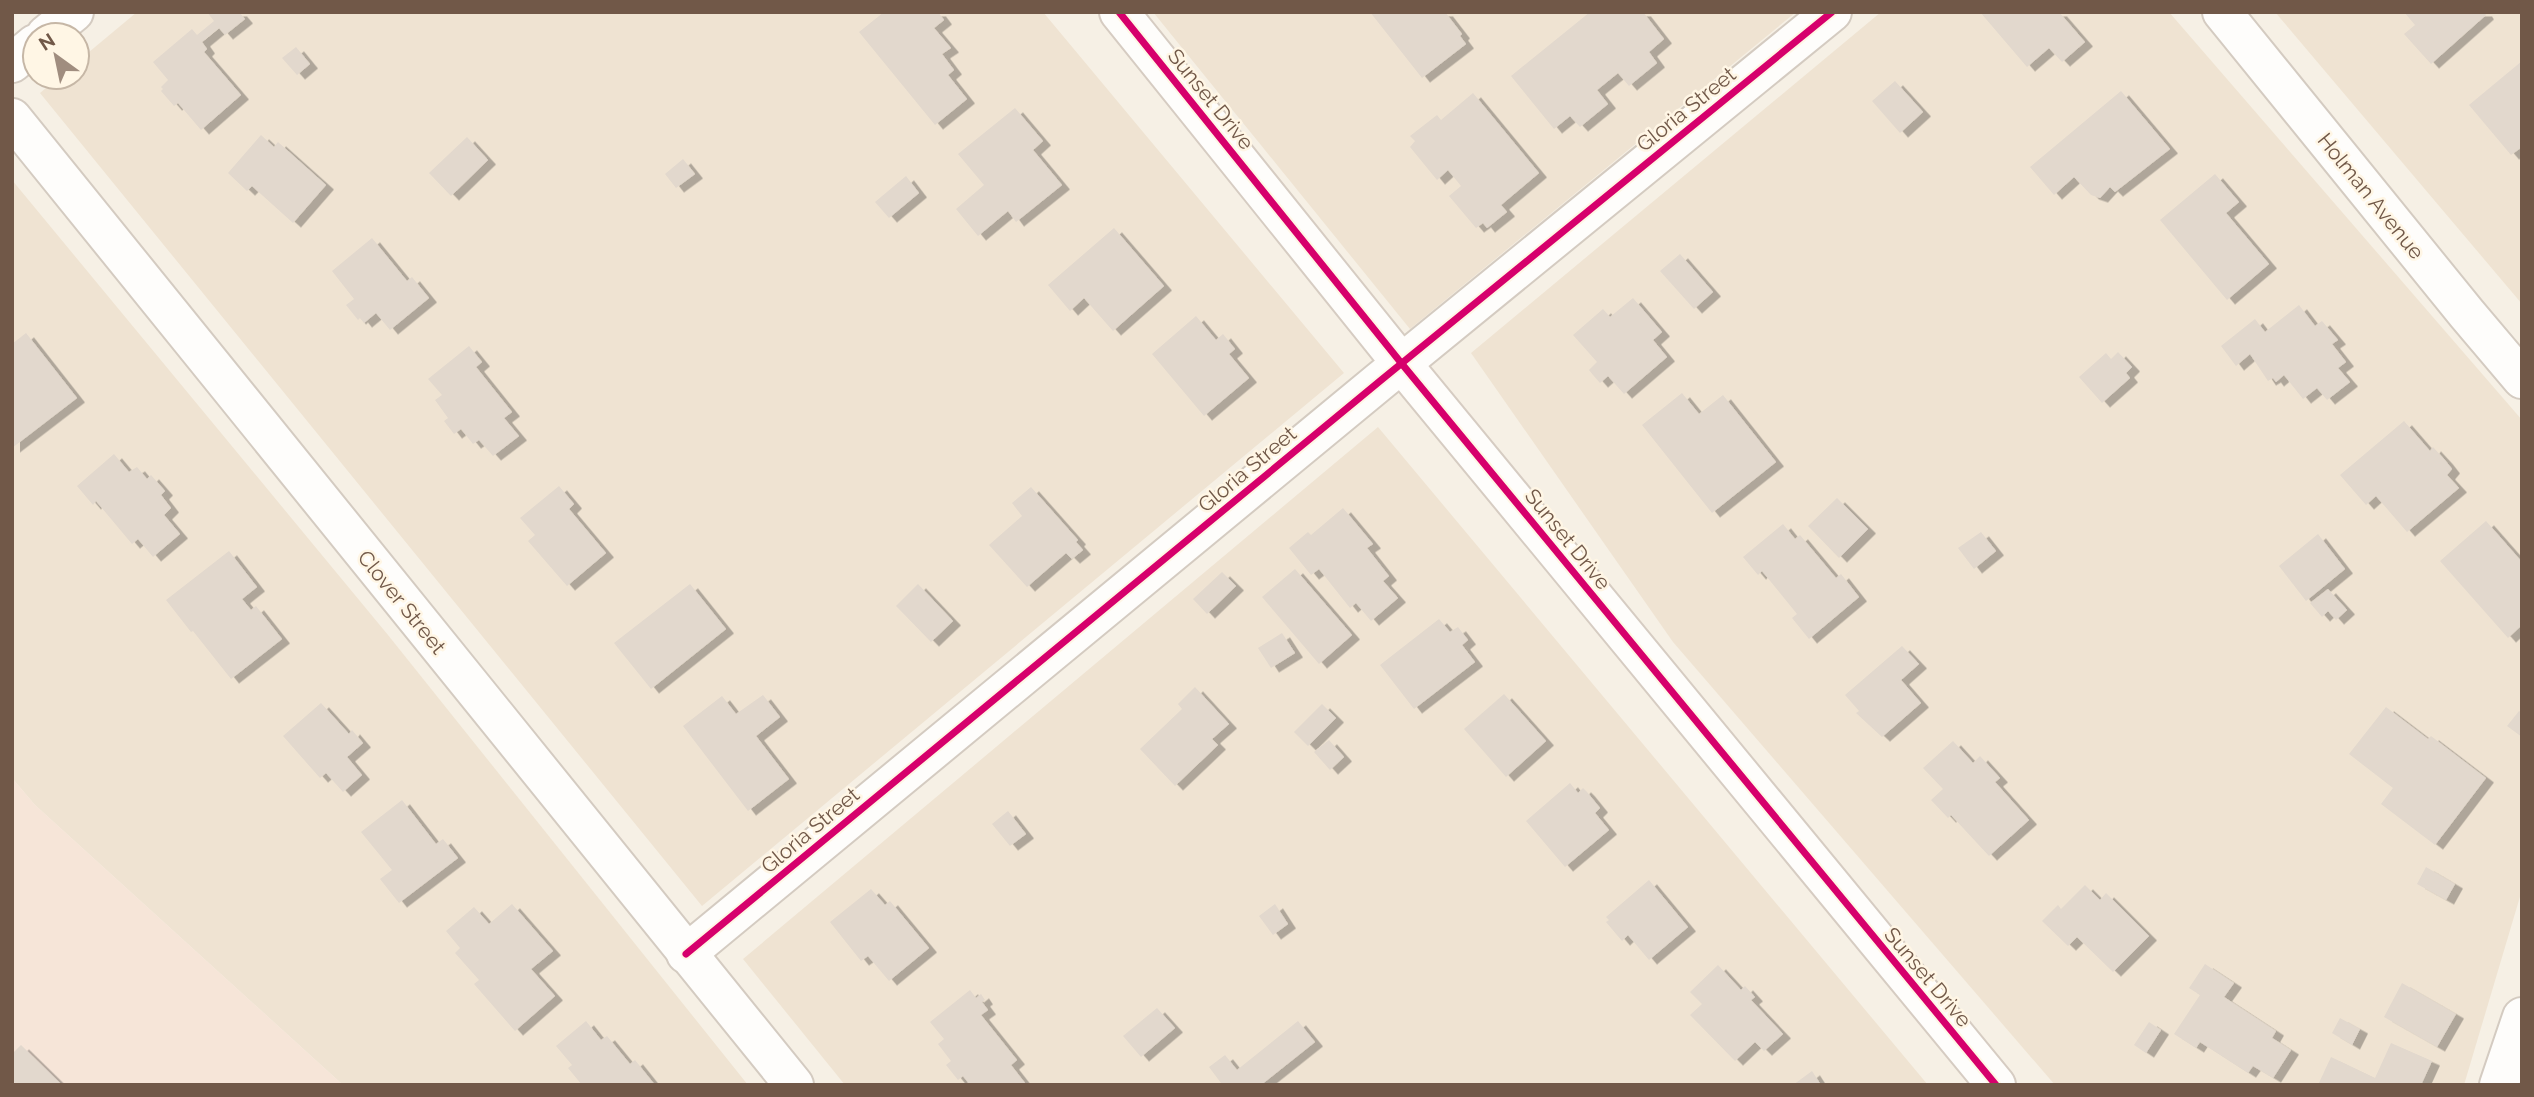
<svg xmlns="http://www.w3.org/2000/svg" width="2534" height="1097" font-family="Raleway,sans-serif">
<defs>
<filter id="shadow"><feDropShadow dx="8" dy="4.5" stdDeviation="0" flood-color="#0004"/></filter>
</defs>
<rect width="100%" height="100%" fill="#f6f0e5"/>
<g fill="#efe3d2">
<path d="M137 12H1043L1344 373 702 906 40 93 59 77H77V62Z"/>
<path d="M1153 12H1796L1410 329Z"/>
<path d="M1881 12H2169L2522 420V890L2464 1085H2055L1673 642 1471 353Z"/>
<path d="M2275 12H2522V304Z"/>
<path d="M12 180 388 635 748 1085H343L35 805 12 778Z"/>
<path d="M1378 427 1928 1085H845L743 959Z"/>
</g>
<path fill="#f6e5d8" d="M12 778 35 805 343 1085H12Z"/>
<g fill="#e2d8cd" filter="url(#shadow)">
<path d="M207 12H239L245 19 225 35 219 28 202 42 207 49 204 52 241 95 201 130 178 103 174 106 161 91 163 89 161 87 168 80 153 62 192 29 197 35 214 21Z"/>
<path d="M884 12H938L944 20 934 28 951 48 942 54 954 70 948 75 967 99 935 125 859 32Z"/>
<path d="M1370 12H1445L1462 34 1460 36 1466 44 1422 78Z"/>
<path d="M1590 12H1643L1664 39 1649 52 1657 63 1629 86 1618 73 1597 90 1608 104 1580 127 1570 116 1554 129 1511 76Z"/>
<path d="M1980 12H2059L2085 42 2062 62 2049 48 2027 67Z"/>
<path d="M2404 12H2484L2486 15 2431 64 2404 34 2415 25Z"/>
<path d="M296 47 310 64 297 75 282 58Z"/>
<path d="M2522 61V147L2511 155 2469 105Z"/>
<path d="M1895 81 1923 112 1900 133 1872 101Z"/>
<path d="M2121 91 2170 149 2115 192 2110 187 2100 198 2091 195 2074 177 2054 195 2030 167Z"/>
<path d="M1473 93 1539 173 1501 205 1507 212 1487 228 1483 223 1476 228 1449 196 1461 186 1448 170 1437 180 1410 147 1415 141 1410 136 1437 115 1441 120Z"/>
<path d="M1015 108 1043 141 1033 150 1062 185 1016 222 1008 211 978 236 956 209 984 185 958 154Z"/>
<path d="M261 135 274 147 278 142 326 185 293 223 252 186 247 191 228 173Z"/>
<path d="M467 137 488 160 451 196 429 173Z"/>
<path d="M683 159 695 174 676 188 665 174Z"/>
<path d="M2215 174 2239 202 2226 213 2269 264 2227 300 2160 220Z"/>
<path d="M906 176 919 193 889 218 875 202Z"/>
<path d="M1114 228 1164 286 1113 331 1084 298 1070 311 1048 285Z"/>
<path d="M372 238 407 281 412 277 429 298 390 330 376 313 364 323 360 318 358 320 346 305 354 299 332 271Z"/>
<path d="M1680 254 1713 292 1694 309 1660 271Z"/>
<path d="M1633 298 1662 332 1653 340 1667 357 1624 394 1608 376 1600 383 1593 375 1589 370 1597 362 1573 335 1603 309 1610 317Z"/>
<path d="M2299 305 2315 326 2322 321 2338 340 2332 344 2346 362 2338 368 2350 382 2327 400 2317 388 2303 399 2284 375 2276 382 2273 378 2268 381 2250 354 2236 366 2221 346 2255 319 2265 332Z"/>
<path d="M1196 316 1216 340 1223 334 1235 349 1229 354 1249 378 1204 416 1152 354Z"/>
<path d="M26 333 77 398 12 448V344Z"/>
<path d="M469 346 482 362 476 367 512 412 504 418 519 436 493 456 479 440 473 444 461 429 454 434 444 421 448 418 435 400 442 395 428 379Z"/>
<path d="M2118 352 2132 367 2126 373 2130 378 2102 403 2079 377 2106 353 2111 359Z"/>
<path d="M1682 393 1699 414 1723 395 1776 462 1712 513 1642 425Z"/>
<path d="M2404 421 2430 451 2433 447 2445 460 2452 469 2447 475 2459 488 2407 532 2376 496 2366 505 2340 475Z"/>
<path d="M114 454 129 472 137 467 147 479 151 475 165 491 161 495 171 508 164 515 180 534 153 557 138 539 132 544 96 501 93 505 77 486Z"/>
<path d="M559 486 574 504 569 509 606 553 567 586 528 541 535 535 520 518Z"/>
<path d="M1031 487 1078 540 1076 542 1083 550 1072 559 1066 553 1027 587 989 545 1022 516 1012 503Z"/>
<path d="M1837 498 1868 529 1839 558 1808 526Z"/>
<path d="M1343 508 1373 544 1367 548 1389 576 1383 581 1398 598 1371 621 1356 603 1350 608 1319 569 1311 575 1289 548 1308 532 1311 535Z"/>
<path d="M2486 521 2522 562V625L2508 638 2440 561Z"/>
<path d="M1783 524 1795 539 1800 535 1836 578 1841 574 1859 597 1809 639 1792 618 1797 614 1762 571 1758 575 1743 557Z"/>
<path d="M1981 532 1996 551 1974 569 1958 548Z"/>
<path d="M2318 534 2345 569 2306 601 2279 566Z"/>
<path d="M229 551 257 587 242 599 251 610 256 606 282 639 231 679 193 631 191 632 166 600Z"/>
<path d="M1295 569 1352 635 1319 664 1262 597Z"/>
<path d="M1222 572 1236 586 1207 614 1193 599Z"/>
<path d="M690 584 726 629 651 689 614 643Z"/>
<path d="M918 584 953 621 931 642 896 606Z"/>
<path d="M2328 589 2347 610 2336 620 2328 611 2322 617 2310 603Z"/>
<path d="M1439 619 1450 632 1458 627 1468 640 1462 645 1475 662 1414 709 1380 665Z"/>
<path d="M1282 633 1295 653 1271 668 1258 648Z"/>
<path d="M1902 646 1919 664 1901 680 1921 703 1882 737 1856 713 1859 711 1845 695Z"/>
<path d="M1195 687 1229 724 1212 739 1218 745 1175 786 1140 749 1182 709 1178 704Z"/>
<path d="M1504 694 1546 741 1506 777 1464 729Z"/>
<path d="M763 695 780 717 756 736 789 779 748 811 683 726 722 696 736 714Z"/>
<path d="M321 703 349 734 352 730 363 743 347 757 362 775 343 792 326 773 320 778 283 736Z"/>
<path d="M1322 704 1336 718 1308 746 1294 732Z"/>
<path d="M2386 707 2428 739 2431 736 2486 778 2435 845 2381 804 2393 788 2349 754Z"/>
<path d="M2519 711 2522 713V737L2507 726Z"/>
<path d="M1329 740 1344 757 1330 770 1314 752Z"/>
<path d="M1953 741 1973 763 1980 756 2000 778 1995 782 2029 820 1989 856 1951 815 1948 818 1931 800 1943 789 1923 768Z"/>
<path d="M1570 783 1578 793 1583 788 1587 792 1600 808 1595 813 1609 830 1565 867 1526 821Z"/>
<path d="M402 800 436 844 443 839 458 858 399 903 380 879 392 870 361 832Z"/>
<path d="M1008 811 1026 834 1010 846 992 824Z"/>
<path d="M2426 867 2455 884 2446 900 2417 884Z"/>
<path d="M1649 880 1688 927 1649 960 1628 935 1622 941 1606 922 1609 920 1606 917Z"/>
<path d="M2085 885 2100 900 2106 893 2149 936 2113 972 2077 937 2068 946 2042 921 2058 905 2061 909Z"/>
<path d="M871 889 885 905 890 901 929 948 889 981 868 956 861 961 830 922Z"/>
<path d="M512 904 553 951 531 969 555 996 515 1031 474 984 479 980 455 953 460 948 446 931 474 907 489 924Z"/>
<path d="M1275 904 1288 924 1273 935 1259 916Z"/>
<path d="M2205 964 2234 983 2224 997 2276 1031 2272 1038 2291 1050 2273 1078 2253 1066 2248 1073 2200 1042 2196 1048 2174 1034 2200 995 2189 988Z"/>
<path d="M1718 965 1741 990 1745 986 1755 997 1751 1000 1783 1034 1764 1051 1755 1042 1735 1061 1690 1015 1702 1004 1690 992Z"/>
<path d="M2402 983 2456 1014 2437 1047 2384 1017Z"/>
<path d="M970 990 976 998 981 994 985 1000 982 1002 988 1010 981 1015 1017 1060 1011 1065 1025 1083 1023 1085H970L963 1076 958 1080 946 1065 951 1061 938 1044 944 1039 930 1022Z"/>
<path d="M1157 1008 1175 1028 1141 1057 1123 1036Z"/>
<path d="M2340 1018 2360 1029 2352 1045 2332 1033Z"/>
<path d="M586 1021 601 1040 607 1036 630 1064 635 1060 655 1085H582L568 1068 572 1065 556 1046Z"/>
<path d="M1298 1021 1315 1042 1261 1085H1219L1221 1083 1209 1067 1225 1055 1237 1070Z"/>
<path d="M2149 1022 2161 1030 2146 1053 2134 1045Z"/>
<path d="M2391 1043 2432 1061 2421 1085H2318L2331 1057 2375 1078Z"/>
<path d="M21 1045 62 1085H12V1054Z"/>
<path d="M1812 1071 1821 1085H1793Z"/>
</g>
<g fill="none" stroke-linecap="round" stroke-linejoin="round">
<g stroke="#d4cbc1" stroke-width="42">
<g id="street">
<path d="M2222 12 2467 314 2522 379"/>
<path d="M46 35 74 12"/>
<path d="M12 63 35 44"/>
<path d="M12 118 794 1085"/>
<path d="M686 954 1380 381 1832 12"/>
<path d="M2499 1085 2522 1017"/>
</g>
</g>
<g stroke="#d6ccc2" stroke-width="42">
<path id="secondary" d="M1119 12 1402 364 1996 1085"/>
</g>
<use href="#street" stroke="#fefdfb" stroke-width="38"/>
<use href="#secondary" stroke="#fefdfb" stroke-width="38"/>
<g stroke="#fff6e5" stroke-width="11">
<g id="cycleway">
<path d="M1119 12 1402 364 1996 1085"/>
<path d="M686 954 1380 381 1832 12"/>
</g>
</g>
<use href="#cycleway" stroke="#d6006c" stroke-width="7"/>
</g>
<g text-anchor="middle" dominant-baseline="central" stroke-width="5" stroke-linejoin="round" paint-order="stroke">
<g font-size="21" fill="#715848" stroke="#fff6e5">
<text transform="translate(1211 99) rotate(51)">Sunset Drive</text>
<text transform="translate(1686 109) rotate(-39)">Gloria Street</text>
<text transform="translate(2371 196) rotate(51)">Holman Avenue</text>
<text transform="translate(1247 469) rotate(-40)">Gloria Street</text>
<text transform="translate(1568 539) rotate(51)">Sunset Drive</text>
<text transform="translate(402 602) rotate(51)">Clover Street</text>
<text transform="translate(810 830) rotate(-40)">Gloria Street</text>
<text transform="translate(1928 977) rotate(50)">Sunset Drive</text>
</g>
</g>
<rect width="2534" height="1097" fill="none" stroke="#715848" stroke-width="28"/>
<g transform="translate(56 56) rotate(327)"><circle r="33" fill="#fff6e5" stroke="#c6b7a6" stroke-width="2"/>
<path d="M0-5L12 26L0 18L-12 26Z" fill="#a08d7f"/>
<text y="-10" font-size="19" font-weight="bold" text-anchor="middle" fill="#715848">N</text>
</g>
</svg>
